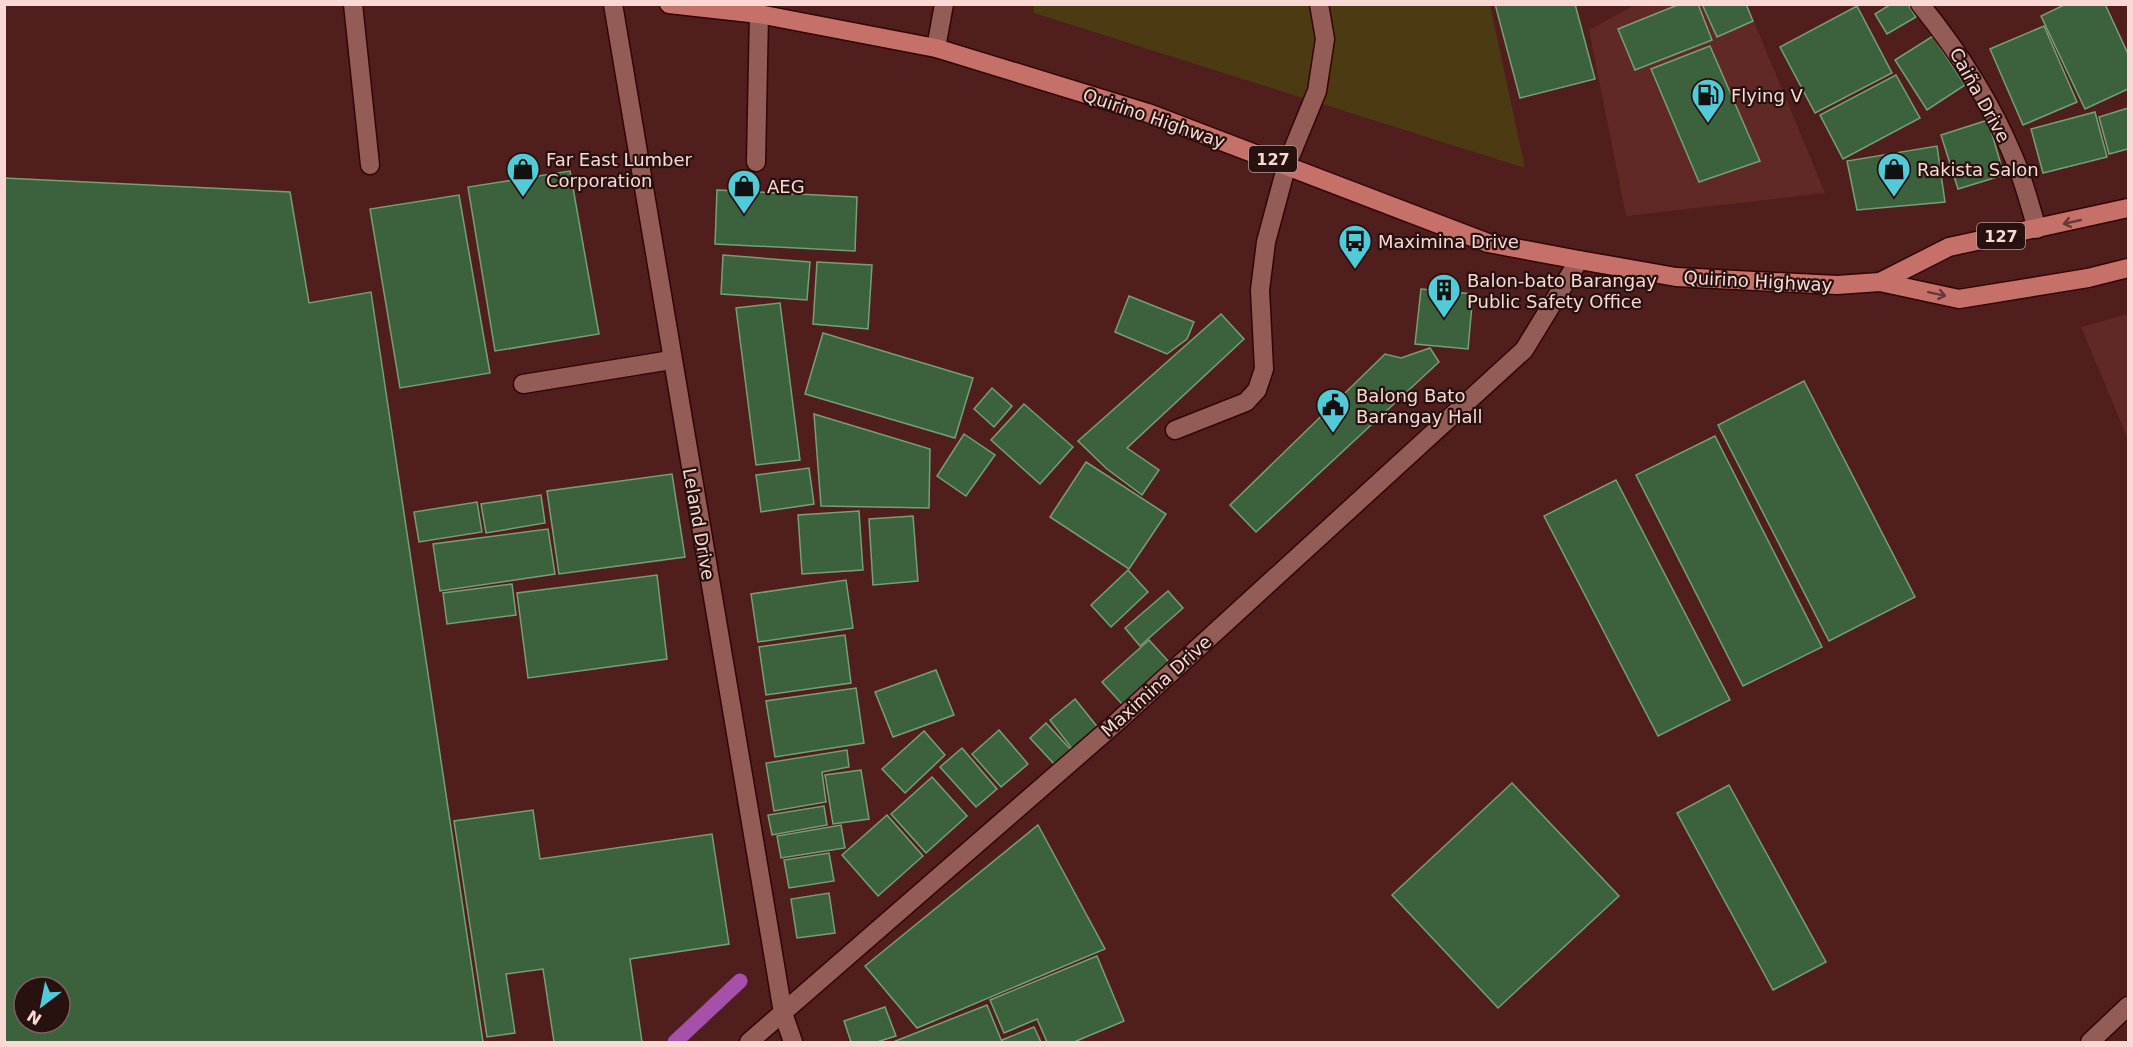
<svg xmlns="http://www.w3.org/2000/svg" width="2133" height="1047" font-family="'DejaVu Sans',sans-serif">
<rect width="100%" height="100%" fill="#501f1d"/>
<g fill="#602926">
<path d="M1635 5H1747L1825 193 1626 216 1589 30Z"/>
<path d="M2128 314V439L2081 327Z"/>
</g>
<path fill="#4c3b12" d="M1034 5H1490L1525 168 1034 13Z"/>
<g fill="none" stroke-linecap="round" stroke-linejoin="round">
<path stroke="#a550a9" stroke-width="15" d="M675 1042 740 981"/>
</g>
<g fill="#3b623d" stroke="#769f77" stroke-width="1.5" fill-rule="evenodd">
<path d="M1495 4H1575L1595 79 1520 98Z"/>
<path d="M1680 4H1698L1712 40 1635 70 1618 29Z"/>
<path d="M1702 4H1746L1753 21 1717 37Z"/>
<path d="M1891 4H1908L1916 17 1887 34 1875 14Z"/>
<path d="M2066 4H2105L2128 54V89L2085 109 2041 16Z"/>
<path d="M1857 6 1892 73 1815 113 1780 47Z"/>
<path d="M2044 26 2077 102 2023 125 1990 49Z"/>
<path d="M1933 36 1965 85 1927 110 1895 60Z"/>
<path d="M1710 46 1760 161 1699 182 1651 69Z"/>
<path d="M1896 75 1920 118 1843 159 1820 115Z"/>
<path d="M2128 108V149L2109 154 2099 117Z"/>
<path d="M2095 112 2107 157 2043 173 2031 129Z"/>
<path d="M1988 120 2004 175 1958 189 1941 135Z"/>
<path d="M1937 146 1945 202 1857 210 1847 161Z"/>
<path d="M570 171 599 334 495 351 468 187Z"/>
<path d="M4 178 290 192 309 303 371 292 483 1042H4ZM24 987H60V1023H24Z"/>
<path d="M717 190 857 197 855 251 715 244Z"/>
<path d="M459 195 490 373 400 388 370 209Z"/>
<path d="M723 255 810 262 807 300 721 294Z"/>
<path d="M817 262 872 265 868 329 813 324Z"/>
<path d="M1421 289 1473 294 1468 349 1415 344Z"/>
<path d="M1129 296 1194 322 1187 339 1167 354 1115 332Z"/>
<path d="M780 303 800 460 756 465 736 308Z"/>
<path d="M1221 314 1244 339 1127 448 1159 470 1142 495 1107 469 1078 441Z"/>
<path d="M823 333 973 378 955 438 805 394Z"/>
<path d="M1430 348 1439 362 1256 532 1230 505 1385 354 1401 358Z"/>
<path d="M1804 381 1915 597 1829 641 1718 425Z"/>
<path d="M992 388 1012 406 994 427 974 409Z"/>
<path d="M1024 404 1073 447 1040 484 991 440Z"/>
<path d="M814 414 930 449 929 508 821 506Z"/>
<path d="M964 434 995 455 966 496 937 476Z"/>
<path d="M1715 436 1822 647 1743 686 1636 475Z"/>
<path d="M1086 462 1166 514 1129 569 1050 517Z"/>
<path d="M809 468 814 504 761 512 756 475Z"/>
<path d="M672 474 685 557 559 574 547 491Z"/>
<path d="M1616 480 1730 700 1658 736 1544 516Z"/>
<path d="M541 495 545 523 486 533 481 504Z"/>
<path d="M477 502 482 532 419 542 414 512Z"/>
<path d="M859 511 863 570 802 574 798 515Z"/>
<path d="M913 516 918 581 873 585 869 519Z"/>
<path d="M548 529 555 574 440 591 433 544Z"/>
<path d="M1128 570 1148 592 1111 627 1091 605Z"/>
<path d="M657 575 667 659 528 678 517 593Z"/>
<path d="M846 580 853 628 758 642 751 594Z"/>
<path d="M512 584 516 615 447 624 443 593Z"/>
<path d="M1168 591 1183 608 1140 646 1125 628Z"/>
<path d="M845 635 851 683 766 695 759 647Z"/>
<path d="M1149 640 1169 662 1122 704 1102 682Z"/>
<path d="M936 670 954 715 893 737 875 692Z"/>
<path d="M856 688 864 743 775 757 766 701Z"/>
<path d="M1075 699 1099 729 1073 750 1050 720Z"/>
<path d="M1046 723 1072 751 1055 765 1030 738Z"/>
<path d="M999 730 1028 764 1001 787 972 754Z"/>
<path d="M924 731 945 755 905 793 882 769Z"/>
<path d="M962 748 997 789 976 807 940 767Z"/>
<path d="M847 750 849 767 822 772 826 802 774 811 766 763Z"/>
<path d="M861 770 869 819 833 824 825 775Z"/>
<path d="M932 777 967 816 926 853 891 814Z"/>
<path d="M1512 783 1619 896 1498 1008 1392 895Z"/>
<path d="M1729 785 1826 962 1773 990 1677 813Z"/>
<path d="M824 806 827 825 772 835 768 815Z"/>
<path d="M533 810 540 859 712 834 729 944 630 959 642 1042H554L543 969 506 974 515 1033 487 1037 454 821Z"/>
<path d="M887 815 923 856 878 896 842 855Z"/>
<path d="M841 825 845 848 781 858 777 836Z"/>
<path d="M1038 825 1105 949 917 1028 865 966Z"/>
<path d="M829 853 834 881 789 888 784 860Z"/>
<path d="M829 893 835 933 797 938 791 899Z"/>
<path d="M1097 956 1124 1021 1074 1042H1047L1037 1019 1004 1033 990 1000Z"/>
<path d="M987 1005 1002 1042H893Z"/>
<path d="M885 1007 896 1036 877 1042H851L844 1021Z"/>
<path d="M1034 1027 1041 1042H1003L1002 1040Z"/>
</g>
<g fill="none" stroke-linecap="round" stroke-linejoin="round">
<g stroke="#330506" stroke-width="21">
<g id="minor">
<path d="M353 4 370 165"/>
<path d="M613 4 773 953 783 1013 793 1042"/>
<path d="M1920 4C1958 51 1991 102 2014 158 2024 181 2030 206 2037 229"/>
<path d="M936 48 944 4"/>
<path d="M756 162 759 14"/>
<path d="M523 384 671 360"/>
<path d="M1175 430 1246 402 1257 390 1264 369 1260 290 1266 242 1287 164 1317 91 1325 39 1319 4"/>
<path d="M749 1042 1118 721 1524 350 1579 260"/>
<path d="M2090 1042 2128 1006"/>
</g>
</g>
<g stroke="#330506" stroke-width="21">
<g id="major">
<path d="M669 4 759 14 936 48 1148 113 1488 243 1579 260 1676 277 1837 285 1880 282 1959 299 2088 278 2128 268"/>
<path d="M1880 282 1949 247 2128 208"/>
</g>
</g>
<use href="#minor" stroke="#945c57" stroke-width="18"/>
<use href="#major" stroke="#c57069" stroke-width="18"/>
</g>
<defs><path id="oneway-shaft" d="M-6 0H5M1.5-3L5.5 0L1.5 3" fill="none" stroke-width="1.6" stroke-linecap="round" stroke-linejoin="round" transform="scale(1.5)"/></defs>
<g stroke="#663834">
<use href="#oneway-shaft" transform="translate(2072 222) rotate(167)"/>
<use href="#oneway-shaft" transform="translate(1937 294) rotate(12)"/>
</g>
<defs>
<g id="fuel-pin" transform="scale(1.725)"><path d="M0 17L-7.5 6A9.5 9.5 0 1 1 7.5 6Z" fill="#52cbd9" stroke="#271210"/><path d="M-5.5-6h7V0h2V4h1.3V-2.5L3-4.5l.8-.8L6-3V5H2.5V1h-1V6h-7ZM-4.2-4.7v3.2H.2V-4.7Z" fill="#111"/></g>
<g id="shop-pin" transform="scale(1.725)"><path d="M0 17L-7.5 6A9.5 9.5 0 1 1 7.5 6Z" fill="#52cbd9" stroke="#271210"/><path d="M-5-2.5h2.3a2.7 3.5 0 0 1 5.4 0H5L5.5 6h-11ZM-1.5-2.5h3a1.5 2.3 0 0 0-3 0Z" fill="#111"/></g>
<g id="bus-pin" transform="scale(1.725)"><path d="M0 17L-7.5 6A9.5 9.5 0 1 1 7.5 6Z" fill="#52cbd9" stroke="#271210"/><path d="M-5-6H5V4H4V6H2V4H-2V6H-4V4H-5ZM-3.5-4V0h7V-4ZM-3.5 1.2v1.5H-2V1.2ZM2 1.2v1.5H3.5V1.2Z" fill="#111"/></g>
<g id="building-pin" transform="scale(1.725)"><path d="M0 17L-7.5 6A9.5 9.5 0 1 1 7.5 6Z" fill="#52cbd9" stroke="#271210"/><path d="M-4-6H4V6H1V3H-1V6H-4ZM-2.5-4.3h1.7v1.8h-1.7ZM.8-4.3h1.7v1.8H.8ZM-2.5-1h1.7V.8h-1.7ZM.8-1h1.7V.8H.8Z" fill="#111"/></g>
<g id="civic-pin" transform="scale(1.725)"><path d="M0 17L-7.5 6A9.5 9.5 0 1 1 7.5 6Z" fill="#52cbd9" stroke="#271210"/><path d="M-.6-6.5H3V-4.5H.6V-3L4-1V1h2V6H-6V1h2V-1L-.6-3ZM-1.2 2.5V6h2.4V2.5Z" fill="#111"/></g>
</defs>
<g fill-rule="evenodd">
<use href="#fuel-pin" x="1708" y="95"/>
<use href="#shop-pin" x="523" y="169"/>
<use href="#shop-pin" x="1894" y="169"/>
<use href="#shop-pin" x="744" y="186"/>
<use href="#bus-pin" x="1355" y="241"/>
<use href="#building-pin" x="1444" y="290"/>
<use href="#civic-pin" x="1333" y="405"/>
</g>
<g text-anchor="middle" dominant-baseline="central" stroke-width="4.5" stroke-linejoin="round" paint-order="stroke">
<g fill="#271210" stroke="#ba9d9a" stroke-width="1.5">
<rect x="1249" y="146" width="48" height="26" rx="4.5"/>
<rect x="1977" y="223" width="48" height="26" rx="4.5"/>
</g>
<g font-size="16" font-weight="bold" fill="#f9d8d5">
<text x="1273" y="159">127</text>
<text x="2001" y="236">127</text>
</g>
<g font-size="18" fill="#f9d8d5" stroke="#271210" text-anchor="start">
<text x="1731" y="95">Flying V</text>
<text x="546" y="159">Far East Lumber<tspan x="546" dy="21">Corporation</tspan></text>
<text x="1917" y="169">Rakista Salon</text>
<text x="767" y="186">AEG</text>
<text x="1378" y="241">Maximina Drive</text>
<text x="1467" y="280">Balon-bato Barangay<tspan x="1467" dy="21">Public Safety Office</tspan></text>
<text x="1356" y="395">Balong Bato<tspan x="1356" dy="21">Barangay Hall</tspan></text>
</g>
<g font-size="18" fill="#f9d8d5" stroke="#271210">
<text transform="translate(1980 95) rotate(61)">Caiña Drive</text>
<text transform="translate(1154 118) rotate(19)">Quirino Highway</text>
<text transform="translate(1758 281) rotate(3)">Quirino Highway</text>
<text transform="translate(699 524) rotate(80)">Leland Drive</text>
<text transform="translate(1156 686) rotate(-42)">Maximina Drive</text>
</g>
</g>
<rect width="2133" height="1047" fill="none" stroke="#f9d8d5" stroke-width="12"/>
<g transform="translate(42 1005) rotate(212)"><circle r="28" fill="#271210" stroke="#7b615f" stroke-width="1.5"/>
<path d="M0-4.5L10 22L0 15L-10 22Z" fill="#52cbd9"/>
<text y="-9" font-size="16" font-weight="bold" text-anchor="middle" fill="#f9d8d5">N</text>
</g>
</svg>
